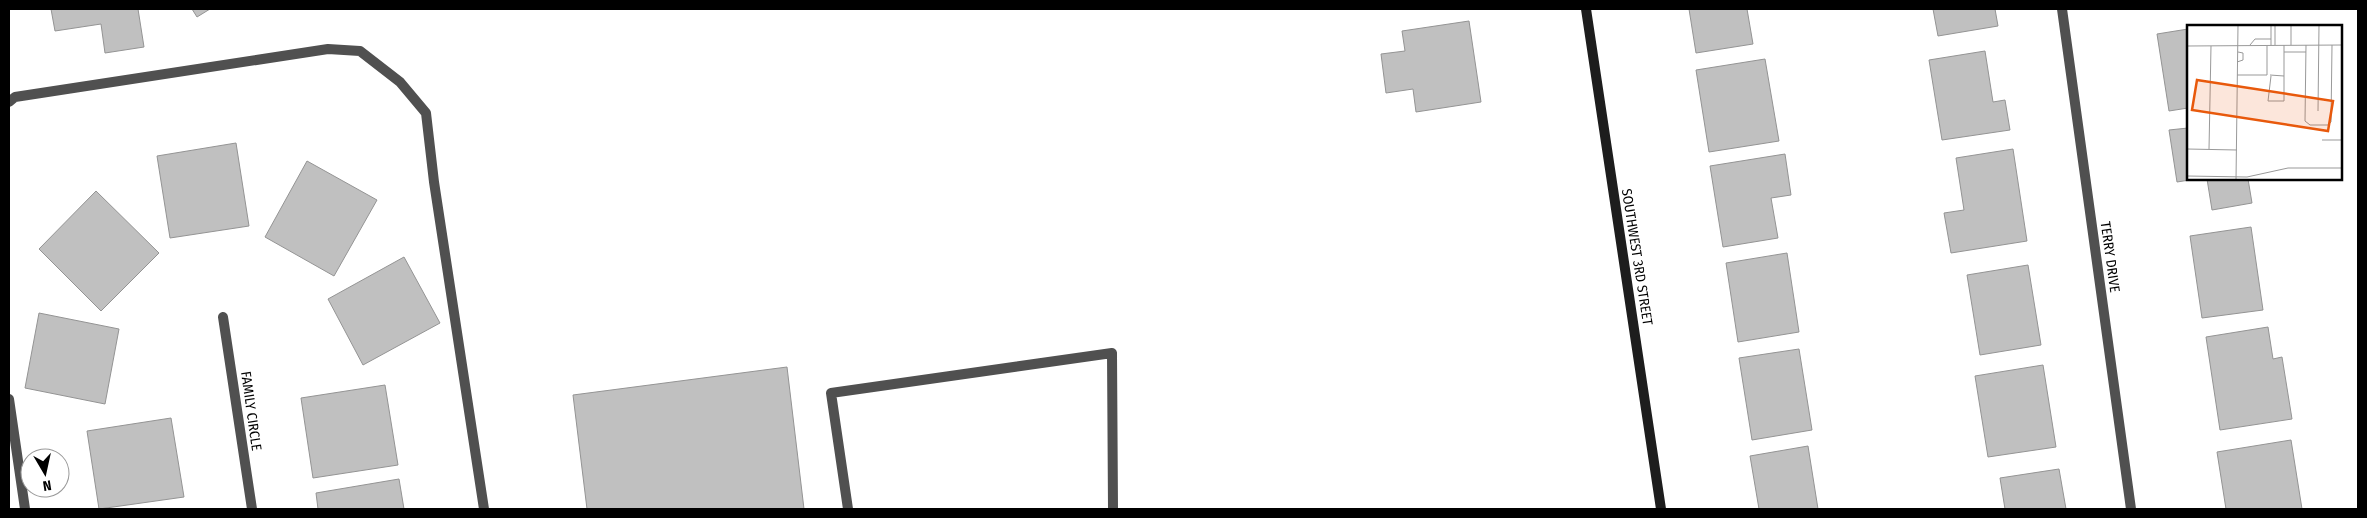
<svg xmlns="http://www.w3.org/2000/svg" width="2367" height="518" font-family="'Fira Sans Condensed',sans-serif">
<rect width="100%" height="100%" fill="#fff"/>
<g fill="#c0c0c0" stroke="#949494">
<path d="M51 9H138L144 47 105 53 101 24 55 31Z"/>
<path d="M192 9H210L197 17Z"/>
<path d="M1689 9H1747L1753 44 1696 53Z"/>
<path d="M1933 9H1995L1998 26 1938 36Z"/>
<path d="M1469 21 1481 102 1416 112 1413 89 1386 93 1381 54 1405 51 1402 31Z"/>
<path d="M2188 29V108L2169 111 2157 34Z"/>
<path d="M1985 51 1993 102 2005 100 2010 130 1942 140 1929 60Z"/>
<path d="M1765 59 1779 141 1709 152 1696 70Z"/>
<path d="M2188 128V179H2196L2177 182 2169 130Z"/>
<path d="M236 143 249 226 170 238 157 156Z"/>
<path d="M2013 149 2027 241 1951 253 1944 213 1964 210 1956 158Z"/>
<path d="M1785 154 1791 195 1771 198 1778 238 1723 247 1710 166Z"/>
<path d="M307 161 377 200 334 276 265 237Z"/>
<path d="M2207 179H2248L2252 203 2212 210Z"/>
<path d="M96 191 159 253 101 311 39 249Z"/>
<path d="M2251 227 2263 310 2202 318 2190 236Z"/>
<path d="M1787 253 1799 332 1738 342 1726 263Z"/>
<path d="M404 257 440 323 363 365 328 299Z"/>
<path d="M2028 265 2041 345 1980 355 1967 275Z"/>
<path d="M39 313 119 329 105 404 25 388Z"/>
<path d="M2268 327 2273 359 2282 357 2292 419 2220 430 2206 337Z"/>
<path d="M1799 349 1812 430 1752 440 1739 358Z"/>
<path d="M2043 365 2056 447 1988 457 1975 376Z"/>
<path d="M787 367 804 509H587L573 395Z"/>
<path d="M385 385 398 465 313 478 301 398Z"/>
<path d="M171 418 184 497 99 509 87 431Z"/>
<path d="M2291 440 2302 509H2226L2217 452Z"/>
<path d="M1808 446 1818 509H1759L1750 456Z"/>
<path d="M2059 469 2066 509H2005L2000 478Z"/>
<path d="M399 479 404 509H318L316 493Z"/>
</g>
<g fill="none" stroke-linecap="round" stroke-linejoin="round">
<g stroke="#505050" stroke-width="10">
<path d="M9 102 15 97 328 49 360 51 400 82 426 113 434 182 484 509"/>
<path d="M9 399 25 509"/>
<path d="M848 509 831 393 1112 353 1113 509"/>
</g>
<g stroke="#505050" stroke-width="10">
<path d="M2062 9 2131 509"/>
<path d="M223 317 252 509"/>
</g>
<path stroke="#1d1d1d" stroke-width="10" d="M1586 9 1661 509"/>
</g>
<g text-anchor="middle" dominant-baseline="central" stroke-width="4.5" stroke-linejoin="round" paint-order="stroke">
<g font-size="14" fill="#000" stroke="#fff">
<text transform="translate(1637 257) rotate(81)">SOUTHWEST 3RD STREET</text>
<text transform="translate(2110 257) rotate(82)">TERRY DRIVE</text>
<text transform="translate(251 411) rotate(82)">FAMILY CIRCLE</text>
</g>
</g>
<g transform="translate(2187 25)">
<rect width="155" height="155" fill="#fff"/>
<path fill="none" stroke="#999" stroke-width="1" d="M63 20 68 14H84M84 20V0M88 20V0M104 20V0M119 20 118 96 123 100H141L144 97 145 20M0 21 155 20M97 27H119M50 37 56 35V28L51 27M50 50H80V21M83 50 97 51V20M84 51 81 76H97V51M131 86 132 0M135 115H155M0 124 50 125M22 124 24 21M0 151 60 152 101 143H155M49 155 51 0"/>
<path fill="#e8590c" fill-opacity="0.15" stroke="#e8590c" stroke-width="2.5" d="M10 55 146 76 141 106 5 85Z"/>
<rect width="155" height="155" fill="none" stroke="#000" stroke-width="2.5"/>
</g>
<rect width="2367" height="518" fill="none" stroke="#000000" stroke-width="20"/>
<g transform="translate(45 473) rotate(171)"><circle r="24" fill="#ffffff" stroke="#999999"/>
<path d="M0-4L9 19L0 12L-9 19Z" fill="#000000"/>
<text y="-8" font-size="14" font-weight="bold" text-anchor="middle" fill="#000000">N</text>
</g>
</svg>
